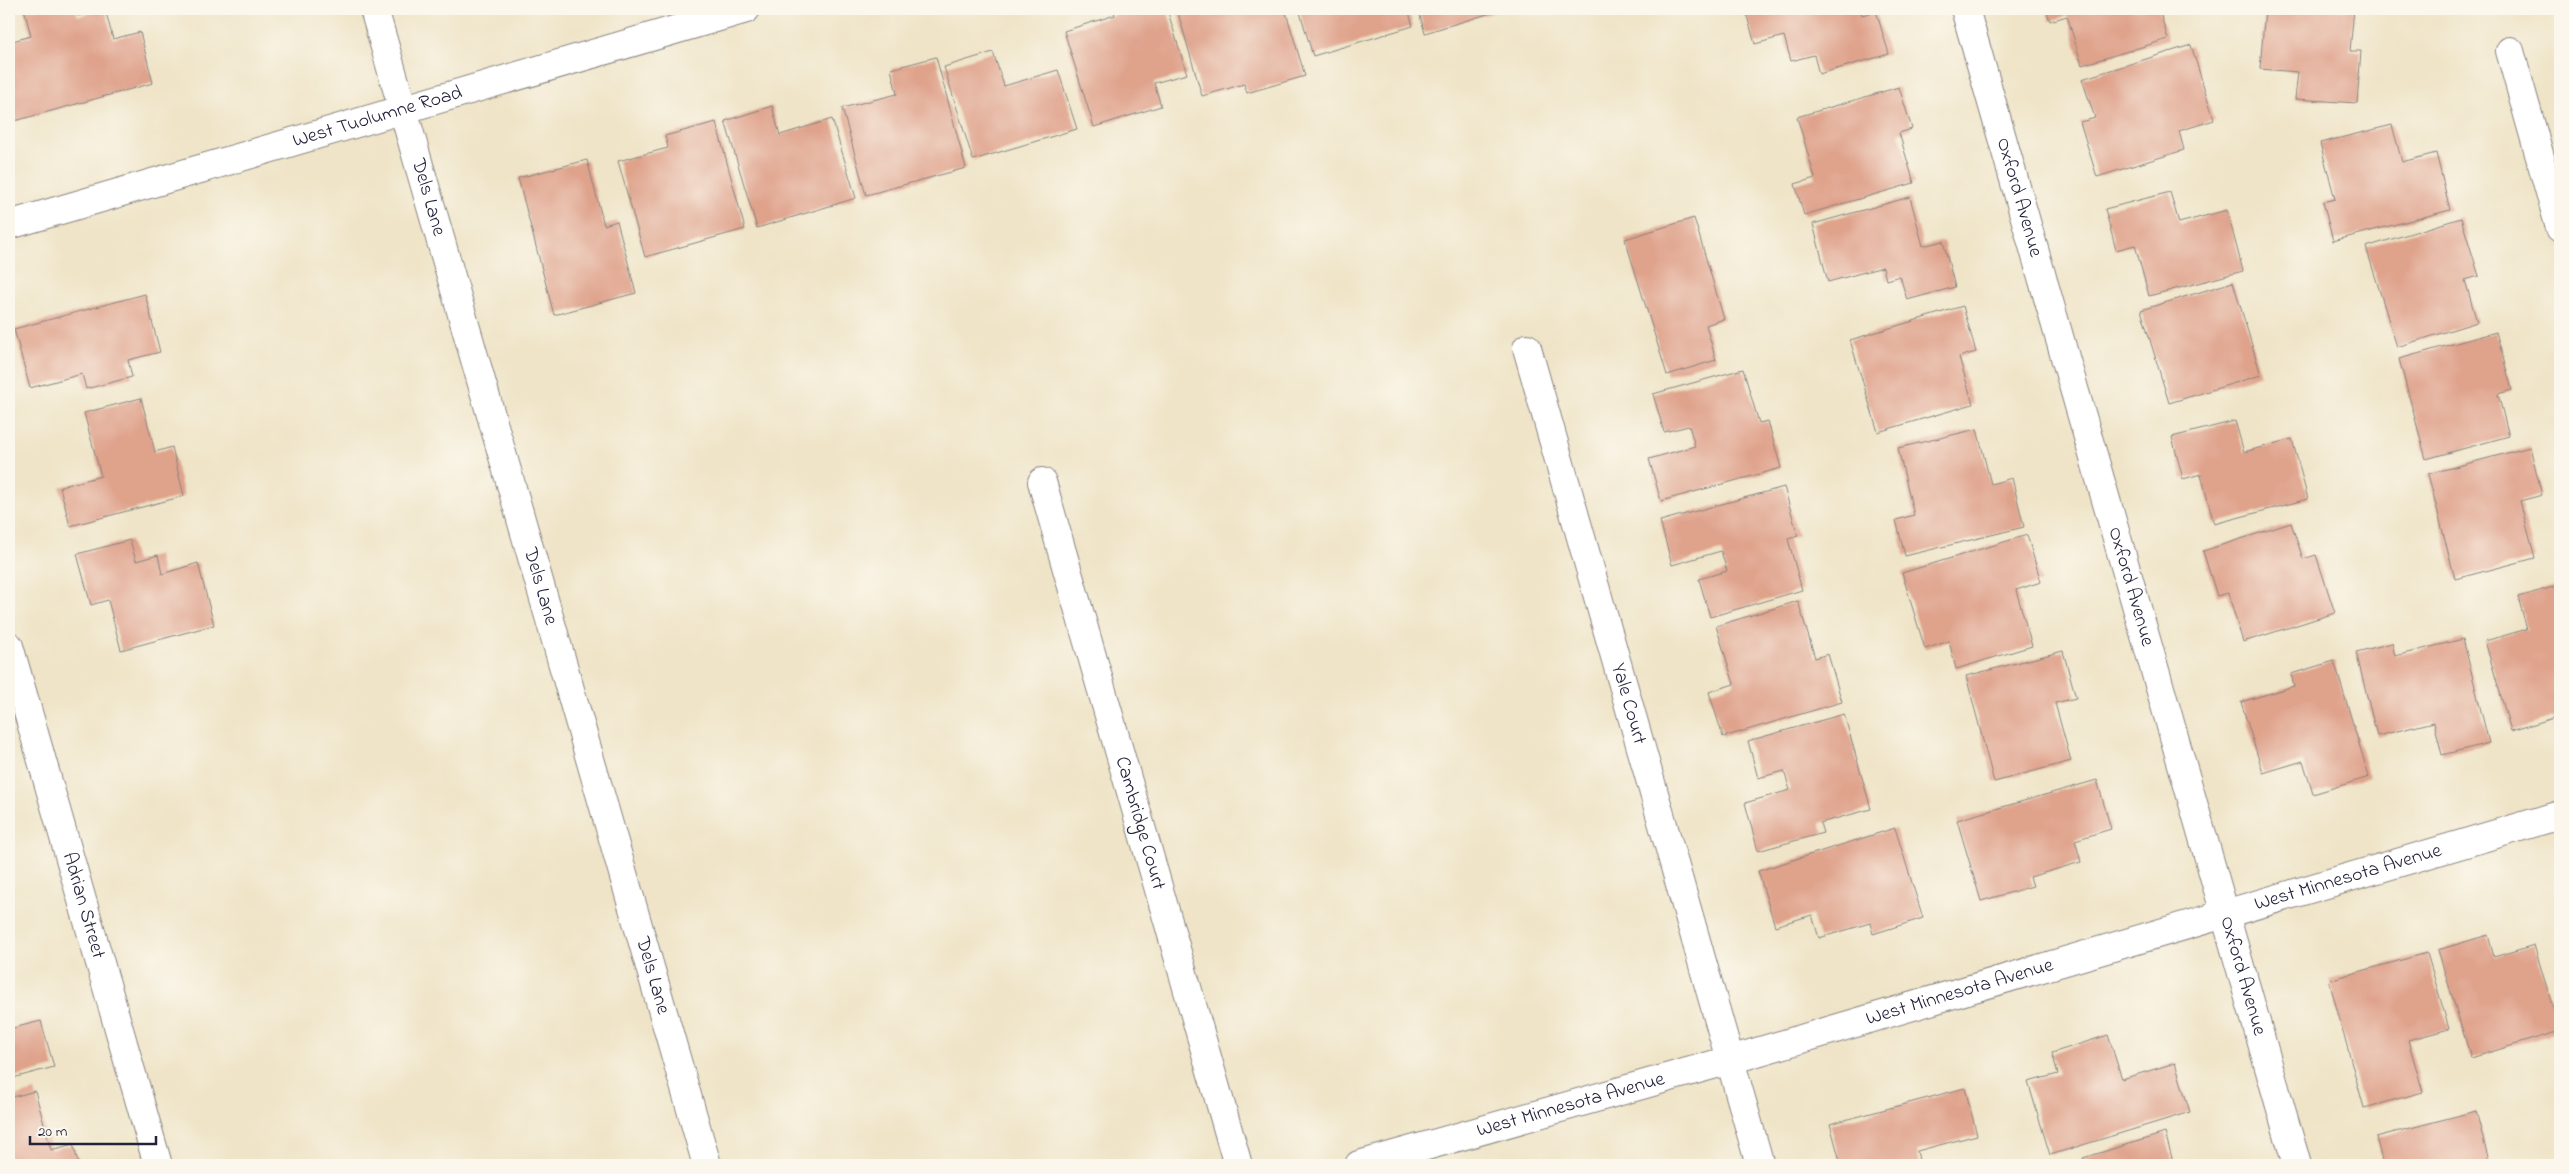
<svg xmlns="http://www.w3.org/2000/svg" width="2569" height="1174" font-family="'Indie Flower',sans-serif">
<rect width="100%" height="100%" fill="#fbf7ec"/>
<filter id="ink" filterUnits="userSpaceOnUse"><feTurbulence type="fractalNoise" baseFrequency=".02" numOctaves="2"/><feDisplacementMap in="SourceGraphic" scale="10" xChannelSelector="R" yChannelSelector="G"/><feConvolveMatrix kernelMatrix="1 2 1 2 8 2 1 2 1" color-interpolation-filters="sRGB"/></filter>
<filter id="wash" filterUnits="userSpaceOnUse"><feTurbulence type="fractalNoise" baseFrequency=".0096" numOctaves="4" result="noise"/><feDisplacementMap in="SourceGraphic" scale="20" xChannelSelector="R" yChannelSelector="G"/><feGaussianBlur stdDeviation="1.12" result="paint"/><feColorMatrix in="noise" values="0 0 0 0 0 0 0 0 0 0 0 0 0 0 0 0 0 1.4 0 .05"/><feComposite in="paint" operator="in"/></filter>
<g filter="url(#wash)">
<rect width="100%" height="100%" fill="#efe4c7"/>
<g id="blocks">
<g fill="#dfa28b">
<path d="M24 9H76L78 16 105 9 113 39 140 32 153 83 11 122 9 112V42L31 36Z"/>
<path d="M1113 9H1167L1187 74 1154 83 1161 106 1094 127 1064 31 1115 15Z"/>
<path d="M1177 9H1285L1305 76 1247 93 1244 84 1202 96Z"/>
<path d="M1299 9H1408L1413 26 1313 56Z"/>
<path d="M1418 9H1504L1425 33Z"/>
<path d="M1745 9H1860L1862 15 1876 11 1889 54 1819 74 1814 55 1791 61 1784 36 1755 44Z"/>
<path d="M2046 9H2159L2168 39 2082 65 2067 16 2050 21Z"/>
<path d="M2265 9H2354L2350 51H2361L2357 103 2295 99 2298 72 2260 69Z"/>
<path d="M2191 45 2214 120 2179 131 2184 150 2097 177 2080 122 2095 118 2082 79Z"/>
<path d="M993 52 1004 86 1058 70 1077 129 973 160 944 67Z"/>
<path d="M936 57 966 168 866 195 842 108 897 94 891 69Z"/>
<path d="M1899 87 1912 129 1899 133 1914 183 1804 215 1795 184 1815 178 1797 117Z"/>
<path d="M772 106 780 135 832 119 856 198 757 228 725 121Z"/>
<path d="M716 122 745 229 645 257 618 161 668 148 665 136Z"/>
<path d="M2392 125 2402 162 2436 153 2450 210 2333 241 2323 202 2335 199 2320 143Z"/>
<path d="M587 160 604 225 617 221 636 293 554 315 518 178Z"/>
<path d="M2170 192 2179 223 2227 210 2243 271 2149 296 2135 245 2116 250 2105 209Z"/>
<path d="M1910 197 1923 246 1943 241 1955 287 1907 300 1900 276 1886 280 1883 267 1828 282 1813 224Z"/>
<path d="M1694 218 1724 319 1706 325 1716 360 1667 375 1625 239Z"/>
<path d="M2461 218 2479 276 2465 280 2477 322 2397 347 2366 247Z"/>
<path d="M2233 282 2261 375 2169 403 2141 310Z"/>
<path d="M145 294 160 352 128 360 132 377 86 389 82 374 30 388 14 329Z"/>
<path d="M1963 306 1976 352 1959 357 1973 404 1878 432 1850 340Z"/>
<path d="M2496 332 2512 390 2498 394 2509 436 2426 459 2399 359Z"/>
<path d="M1743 369 1759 423 1768 421 1781 468 1661 501 1649 459 1695 446 1689 426 1664 432 1653 394Z"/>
<path d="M141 398 155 452 172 447 184 496 70 526 60 487 101 476 84 413Z"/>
<path d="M2235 421 2244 452 2292 439 2308 499 2214 524 2201 474 2183 479 2172 437Z"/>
<path d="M1977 429 1991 484 2012 478 2024 527 1905 556 1896 520 1914 515 1898 448Z"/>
<path d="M2530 447 2542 495 2520 501 2535 558 2455 579 2428 474Z"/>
<path d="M1784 487 1798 536 1788 539 1802 590 1710 617 1699 579 1727 571 1721 551 1672 565 1660 521Z"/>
<path d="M2291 523 2303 559 2316 555 2335 613 2243 642 2228 593 2217 596 2203 551Z"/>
<path d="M2027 535 2041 582 2016 590 2032 646 1956 669 1949 641 1925 649 1902 573Z"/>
<path d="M130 540 136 561 158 555 162 574 198 563 214 625 121 650 108 600 91 605 77 554Z"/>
<path d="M2560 585V716L2511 731 2485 641 2527 629 2518 597Z"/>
<path d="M1798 601 1815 658 1828 654 1842 702 1723 737 1709 692 1734 684 1716 626Z"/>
<path d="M2463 639 2489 743 2442 755 2434 722 2377 736 2356 652 2392 643 2395 656Z"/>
<path d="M2063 651 2076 698 2055 703 2071 761 1994 782 1966 676Z"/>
<path d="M2334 661 2369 777 2313 794 2303 761 2263 773 2241 702 2294 686 2291 674Z"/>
<path d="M1844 714 1871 809 1820 823 1823 833 1758 851 1745 803 1790 790 1784 771 1758 778 1748 741Z"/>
<path d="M2097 780 2111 829 2075 840 2081 862 2030 877 2033 886 1981 901 1957 820Z"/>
<path d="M1895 828 1923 918 1873 934 1870 923 1819 938 1812 915 1775 926 1758 871Z"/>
<path d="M2488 935 2494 957 2534 945 2560 1031 2471 1058 2438 950Z"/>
<path d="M2427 953 2449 1029 2408 1040 2423 1092 2364 1108 2329 980Z"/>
<path d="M41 1021 54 1067 9 1079V1029Z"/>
<path d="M2108 1035 2122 1079 2175 1063 2190 1112 2050 1155 2028 1082 2058 1074 2052 1053Z"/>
<path d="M1965 1088 1977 1135 1917 1151 1920 1165H1841L1830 1124Z"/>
<path d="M35 1091 51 1150 73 1144 79 1165H9V1098Z"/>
<path d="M2476 1111 2490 1165H2383L2376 1137Z"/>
<path d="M2165 1133 2174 1165H2085L2083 1158Z"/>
</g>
</g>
</g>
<g filter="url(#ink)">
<use href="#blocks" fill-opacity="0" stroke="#888381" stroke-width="1"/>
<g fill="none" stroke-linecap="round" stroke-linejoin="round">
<g stroke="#888381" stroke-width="30">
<g id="street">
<path id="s1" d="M1965 9 2297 1165"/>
<path d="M2510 51 2560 228"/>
<path id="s2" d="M1527 348 1760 1165"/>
<path id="s3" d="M1042 482 1238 1165"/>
<path id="s4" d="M9 646 158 1165"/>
<path id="s5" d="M1359 1165 1730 1060 2560 815"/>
</g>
</g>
<g stroke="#888381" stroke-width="30">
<g id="secondary">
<path id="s6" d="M374 9 707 1165"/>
<path id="s7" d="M9 225 746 9"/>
</g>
</g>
<use href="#street" stroke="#fff" stroke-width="28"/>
<use href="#secondary" stroke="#fff" stroke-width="28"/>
</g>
</g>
<g text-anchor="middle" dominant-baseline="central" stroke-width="4" stroke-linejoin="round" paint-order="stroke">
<g font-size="20" fill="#22223b" stroke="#fbf7ec">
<text stroke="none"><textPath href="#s7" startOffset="384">West Tuolumne Road</textPath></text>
<text stroke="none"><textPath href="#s6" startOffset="196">Dels Lane</textPath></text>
<text stroke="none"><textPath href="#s1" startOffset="196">Oxford Avenue</textPath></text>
<text stroke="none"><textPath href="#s6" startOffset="601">Dels Lane</textPath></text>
<text stroke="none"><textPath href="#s1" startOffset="601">Oxford Avenue</textPath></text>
<text stroke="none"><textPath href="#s2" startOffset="370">Yale Court</textPath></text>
<text stroke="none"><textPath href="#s3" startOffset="355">Cambridge Court</textPath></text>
<text stroke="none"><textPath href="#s5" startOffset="1030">West Minnesota Avenue</textPath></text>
<text stroke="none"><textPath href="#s4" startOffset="270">Adrian Street</textPath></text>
<text stroke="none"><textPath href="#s6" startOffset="1006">Dels Lane</textPath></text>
<text stroke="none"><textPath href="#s1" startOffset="1006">Oxford Avenue</textPath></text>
<text stroke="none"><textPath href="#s5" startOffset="625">West Minnesota Avenue</textPath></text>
<text stroke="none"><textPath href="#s5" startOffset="220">West Minnesota Avenue</textPath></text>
</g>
</g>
<rect width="2569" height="1174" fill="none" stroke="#fbf7ec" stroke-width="30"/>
<path d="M30 1136v8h126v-8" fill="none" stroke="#22223b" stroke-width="2.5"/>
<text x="38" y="1136" font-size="15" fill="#22223b" stroke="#fbf7ec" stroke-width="4" paint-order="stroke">20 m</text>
</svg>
